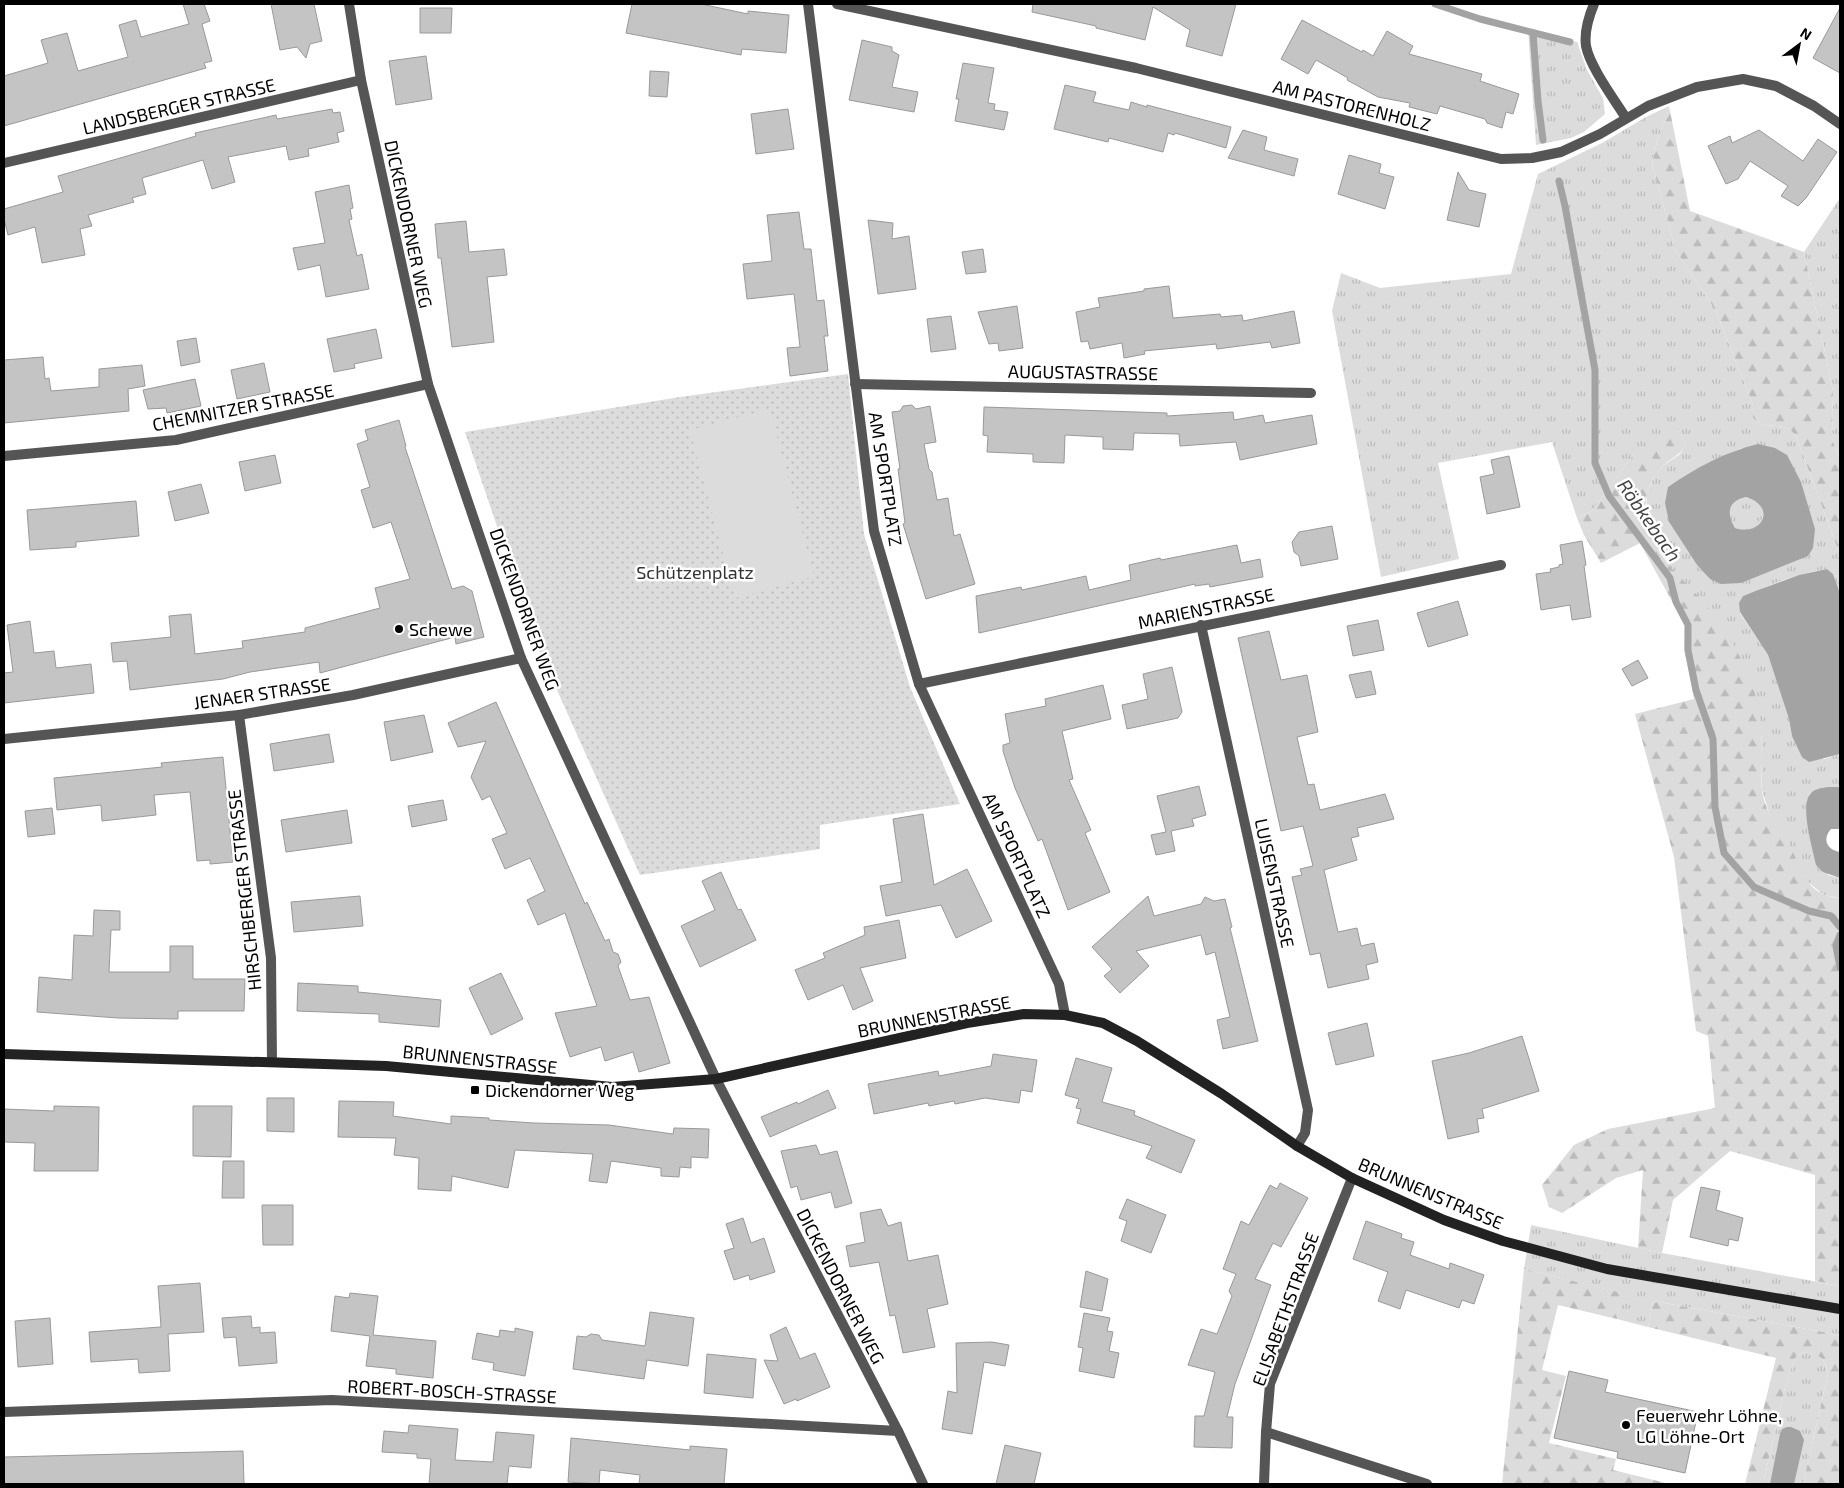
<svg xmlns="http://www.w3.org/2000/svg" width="1844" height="1488" font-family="'Exo 2',sans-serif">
<defs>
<pattern id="grass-tufts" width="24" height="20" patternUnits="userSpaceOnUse" patternTransform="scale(1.25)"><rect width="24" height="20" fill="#dcdcdc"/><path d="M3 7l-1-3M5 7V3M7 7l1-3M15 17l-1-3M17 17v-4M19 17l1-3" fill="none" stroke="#bbb"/></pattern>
<pattern id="forest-firs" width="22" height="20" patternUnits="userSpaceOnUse" patternTransform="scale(1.25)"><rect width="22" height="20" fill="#dcdcdc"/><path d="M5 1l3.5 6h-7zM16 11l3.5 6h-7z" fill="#bbb"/></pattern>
<pattern id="park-dots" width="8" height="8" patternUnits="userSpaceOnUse" patternTransform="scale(1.25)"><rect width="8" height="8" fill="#dcdcdc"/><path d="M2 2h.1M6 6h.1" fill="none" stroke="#bbb" stroke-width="1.8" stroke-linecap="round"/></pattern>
</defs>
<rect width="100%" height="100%" fill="#fff"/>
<g fill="url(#grass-tufts)" fill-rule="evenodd">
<path d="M1528 30 1577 42 1587 70 1603 98 1605 114 1584 132 1571 138 1536 145Z"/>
<path d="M1669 106 1667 116 1658 137 1652 164 1676 251 1716 311 1753 405V418C1756 421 1760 424 1763 425 1778 428 1785 422 1796 436L1840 555V593L1833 574 1827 569C1798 573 1770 585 1743 596L1740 613 1768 655 1789 719 1792 736 1824 759 1840 754V787L1817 789 1809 794 1828 875 1840 878V898L1824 895 1808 882 1801 872 1788 843 1770 816 1762 790V737L1667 561 1652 542 1646 519 1647 493 1655 474 1665 464 1679 455 1686 444 1678 431 1633 455 1592 511 1577 518 1552 442 1438 463 1459 559 1381 577 1332 311 1341 273 1380 288 1511 274 1538 174 1602 143 1646 117ZM1742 448 1808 556 1710 579 1697 565 1669 522 1668 487C1691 471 1715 459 1742 448Z"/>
<path d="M1840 198V459L1832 439 1833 391 1804 252Z"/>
<path d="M1746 497 1756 500 1764 509C1763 527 1751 534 1735 528 1726 513 1728 501 1746 497Z"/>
<path d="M1531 1225 1662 1253 1840 1286V1335L1653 1301 1648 1327 1617 1319 1621 1293 1524 1269Z"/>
<path d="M1802 1352C1820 1354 1824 1356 1828 1374L1803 1484H1763L1786 1383 1795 1358Z"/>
</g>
<g fill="url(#forest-firs)">
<path d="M1669 106 1690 211 1804 252 1833 391 1832 439 1840 459V555L1796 436C1785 422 1778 428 1763 425 1760 424 1756 421 1753 418V405L1716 311 1676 251 1652 164 1658 137 1667 116Z"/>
<path d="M1678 431 1686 444C1679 456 1675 456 1665 464 1649 477 1644 499 1646 519 1651 556 1687 580 1708 608 1729 635 1749 667 1757 701 1762 720 1762 741 1762 761 1762 771 1761 782 1762 791 1766 813 1776 824 1787 841 1803 867 1803 895 1840 898V1286L1815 1281V1175L1730 1151 1673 1200 1662 1253 1638 1248 1643 1170 1616 1178 1562 1213 1549 1207 1542 1185 1574 1145 1608 1129 1715 1108 1708 1036 1696 1031 1674 857 1635 714 1694 699 1684 648 1685 625 1640 543 1601 563 1584 535 1577 518 1592 511 1633 455 1664 434Z"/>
<path d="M1524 1269 1622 1293 1617 1319 1558 1305 1542 1370 1566 1376 1549 1443 1616 1459 1613 1470 1670 1484H1502Z"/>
<path d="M1653 1301 1840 1335V1484H1803L1828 1374C1825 1356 1820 1355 1802 1352L1795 1358 1786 1383 1763 1484H1745L1776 1358 1648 1327Z"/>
</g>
<path fill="url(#park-dots)" d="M848 374 864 534 910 687 960 804 820 825V849L640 875 539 650 465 432 680 397Z"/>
<path fill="#dcdcdc" d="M770 409 814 576 735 598 690 430Z"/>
<g fill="#a3a3a3" fill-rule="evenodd">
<path d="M1758 444 1775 448 1787 455 1801 482 1815 529 1813 548 1808 556 1741 583 1721 584 1710 579 1697 565 1669 522 1665 503 1668 487C1695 468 1725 452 1758 444ZM1746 497C1778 507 1761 537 1735 528 1726 513 1728 501 1746 497Z"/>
<path d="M1827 569 1833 574 1840 593V754L1809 762 1802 757 1792 736 1789 719 1768 655 1740 612 1739 603 1743 596 1758 590 1799 575Z"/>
<path d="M1829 787H1840V829H1831C1822 839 1827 850 1840 852V878L1823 872 1816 865C1813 850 1799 804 1811 793 1816 788 1822 788 1829 787Z"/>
<path d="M1787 1427H1791L1800 1431 1804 1440 1794 1484H1770L1780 1434 1782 1429Z"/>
</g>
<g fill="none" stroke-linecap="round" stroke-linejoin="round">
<g stroke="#a3a3a3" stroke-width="7">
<path d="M1435 4 1480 19 1570 42"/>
<path d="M1533 33 1538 101 1543 140"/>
<path d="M1559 181 1565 206 1595 370V463L1609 496 1670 578 1676 602 1688 625V650L1696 690 1713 739 1715 807 1724 853 1754 887 1809 911 1831 916 1840 927"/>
<path d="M1840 935 1836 946 1840 967"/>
</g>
</g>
<g fill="#c4c4c4" stroke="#999">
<path d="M183 4H204L210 21 202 24 212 61 204 63 206 68 4 126V76L48 63 41 40 67 33 78 71 128 57 119 25 136 20 141 37 189 24Z"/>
<path d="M271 4H314L322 41 310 44 306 58 297 47 280 50Z"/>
<path d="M632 4H701L748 14V11L789 15 786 53 742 49 741 55 626 33Z"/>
<path d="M1033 4H1236L1222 56 1186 46 1190 30 1153 7 1145 40 1096 28V26L1032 12Z"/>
<path d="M420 8H452L451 33H420Z"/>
<path d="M1840 8V73L1813 58Z"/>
<path d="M1302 20 1362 52 1363 50 1373 56 1387 31 1413 46 1409 54 1482 74 1480 81 1519 94 1513 114 1506 112 1502 128 1487 123 1485 119 1440 106 1437 114 1409 107 1410 103 1378 97 1347 80 1348 78 1316 60 1308 74 1281 59Z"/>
<path d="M862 40 892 47V51L899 55 892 87 918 92 914 112 849 100Z"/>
<path d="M426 56 432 99 396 105 389 61Z"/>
<path d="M963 63 994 68 988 103 995 104 994 110 1008 112 1004 130 955 121 959 99H956Z"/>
<path d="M650 71 669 72 667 97 649 96Z"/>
<path d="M1065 85 1096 92 1093 102 1129 110 1131 102 1147 107V105L1231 127 1226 148 1175 133 1174 135 1168 133 1163 152 1109 138 1108 142 1054 129Z"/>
<path d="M332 109 333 113 340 112 344 131 337 133 339 142 308 149 309 156 289 160 286 146 228 157 235 182 212 189 203 160 142 178 146 194 132 198 134 202 88 215 92 226 80 229 85 255 42 263 35 227 8 235 4 219V209L63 192 58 176 196 136 195 133 276 115 277 119Z"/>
<path d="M788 109 794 149 756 154 751 114Z"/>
<path d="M1243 130 1267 137 1264 150 1298 159 1294 176 1228 158Z"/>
<path d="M1759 130 1803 161 1818 139 1837 152 1806 198 1798 206 1781 196 1788 186 1750 161 1738 179 1726 184 1708 146 1730 136 1732 143Z"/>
<path d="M1349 155 1381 164 1379 173 1394 177 1385 209 1338 194Z"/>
<path d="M1458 172 1469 190 1486 194 1479 227 1447 220Z"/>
<path d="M349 185 353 208 350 209 352 219 349 220 357 256 362 254 369 289 326 297 320 265 298 270 293 248 325 243 315 192Z"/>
<path d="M799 212 804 249H811L817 301 824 300 828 336H824L828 371 790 376 787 348 800 347 794 294 747 299 743 264 772 261 767 215Z"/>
<path d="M868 220 893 223 892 239 909 236 916 289 878 294Z"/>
<path d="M466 221 469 252 504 249 507 275 487 277 494 342 452 347 441 258H438L435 224Z"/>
<path d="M983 249 986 272 966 274 962 252Z"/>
<path d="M1169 286 1173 318 1220 314 1221 317 1242 315 1243 321 1294 311 1300 343 1272 348 1270 342 1217 349 1216 344 1144 351 1145 354 1124 358 1122 343 1090 349 1088 341 1081 342 1076 312 1100 307 1098 298 1144 291V289Z"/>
<path d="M1017 306 1023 348 999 351 998 343 989 344 978 312Z"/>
<path d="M951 316 956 349 931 352 927 319Z"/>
<path d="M376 329 382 358 354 364 355 368 334 372 327 339Z"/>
<path d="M196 338 200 362 181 366 177 341Z"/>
<path d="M43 357 45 379 49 378 51 391 99 387V369L142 365 145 386 128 389 129 411 4 423V360Z"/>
<path d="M264 363 270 392 237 399 231 370Z"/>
<path d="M195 379 201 406 167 413 166 408 148 409 143 390Z"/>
<path d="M912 405 916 409 930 406 936 442 924 444 929 469 932 472 937 500 948 498 954 536 960 534 975 584 926 599 903 524 905 523 898 469H900L892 412 900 411 903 406Z"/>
<path d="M984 407 1167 413V416L1233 412 1234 420 1263 415 1265 423 1312 415 1317 444 1240 460 1236 442 1180 446 1179 434 1134 433 1133 450 1103 449V437L1065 435 1064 463 1033 462V454L987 452 988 436 983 435Z"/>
<path d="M399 420 406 446 405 447 452 589 463 586 472 591 484 637 456 644 455 637 320 673 319 662 250 672 223 679 130 690 127 661 113 662 111 643 171 637 169 616 191 614 195 654 243 648 242 641 305 632V628L380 608 375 588 410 579 391 522 373 528 361 490 370 487 357 444 368 440 365 430Z"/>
<path d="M275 455 281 483 245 491 239 462Z"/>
<path d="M1509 456 1520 507 1487 514 1480 477 1494 474 1491 460Z"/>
<path d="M201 484 209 513 175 521 168 492Z"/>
<path d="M136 501 139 536 76 542V547L30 550 27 510Z"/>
<path d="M1332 526 1338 559 1301 566 1299 556 1294 552 1292 542 1299 532Z"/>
<path d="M1582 541 1586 565 1584 566 1591 617 1572 620 1570 605 1541 610 1536 574 1551 572 1550 569 1559 567V565L1563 564 1560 545Z"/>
<path d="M1237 545 1241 563 1260 559 1263 577 1210 587 1209 584 1195 586V584L979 633 976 596 1021 587 1022 590 1086 576 1089 590 1131 580 1129 565 1160 558 1161 560Z"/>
<path d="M1458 601 1468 635 1428 647 1417 613Z"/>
<path d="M1378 620 1384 650 1353 656 1347 626Z"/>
<path d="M30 621 34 653 54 651 56 668 91 664 94 693 4 703V673L13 672 7 625Z"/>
<path d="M1269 631 1281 680 1307 675 1318 732 1297 737 1308 785 1314 784 1320 810 1385 794 1394 819 1357 828 1359 836 1351 838 1357 860 1324 870 1338 932 1357 928 1361 946 1374 943 1378 962 1366 965 1369 979 1328 988 1320 953 1310 955 1292 877 1302 875 1300 869 1313 866 1303 826 1281 831 1238 638Z"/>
<path d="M1638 660 1648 678 1632 686 1622 669Z"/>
<path d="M1172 667 1182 712 1178 718 1127 729 1122 705 1148 699 1143 674Z"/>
<path d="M1371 671 1376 694 1356 698 1349 675Z"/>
<path d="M1103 685 1111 719 1062 731 1073 779 1069 780 1091 830 1085 833 1110 892 1068 910 1042 839 1038 841 1015 788 1003 751V745L1010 743 1005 714 1046 706 1045 699Z"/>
<path d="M496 702 585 904 587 902 605 941 609 939 613 952 618 954 621 962 618 966 630 1000 649 997 670 1063 639 1072 633 1052 605 1061 601 1047 570 1057 555 1013 597 1006 565 913 538 925 527 900 545 891 530 858 505 869 492 839 507 833 490 796 482 800 471 777 486 741 458 747 448 723Z"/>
<path d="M424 715 433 752 391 761 384 722Z"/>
<path d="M329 734 334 762 274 771 270 744Z"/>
<path d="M223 757 233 862 210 864V860L197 861 190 792 154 795 156 815 102 821 101 805 57 810 54 778 162 767 161 763Z"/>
<path d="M1199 786 1206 815 1192 819 1194 826 1171 831 1175 851 1156 855 1151 835 1166 832 1157 796Z"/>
<path d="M443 800 447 820 412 827 408 806Z"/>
<path d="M52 808 55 834 28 837 25 811Z"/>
<path d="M347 810 352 843 286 852 281 820Z"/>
<path d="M923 814 934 885 967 869 992 921 956 938 941 905 886 916 880 886 902 882 893 819Z"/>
<path d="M721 872 738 910 741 909 756 940 700 967 681 926 715 910 702 881Z"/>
<path d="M360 896 363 926 294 932 291 902Z"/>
<path d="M1148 896 1154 916 1201 904 1205 897 1214 901 1225 899 1232 927 1230 928 1258 1041 1223 1049 1217 1020 1230 1017 1215 952 1206 955 1201 935 1136 951 1149 966 1120 993 1104 976 1112 969 1092 947Z"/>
<path d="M94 910 120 911V930H111L109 972H170V946H193V979H245L244 1011H178V1019L118 1018 37 1012 39 977 72 980 74 935 93 936Z"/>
<path d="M899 920 906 958 860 968 873 1001 853 1010 843 985 808 1000 795 970 825 958 823 953 865 935 864 927Z"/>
<path d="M501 973 523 1019 491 1035 469 988Z"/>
<path d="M298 983 358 986V992L441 1000 439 1027 379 1022V1014L297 1011Z"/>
<path d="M1367 1023 1374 1056 1336 1065 1328 1033Z"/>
<path d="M1522 1036 1539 1091 1482 1109 1484 1118 1477 1119 1479 1132 1448 1139 1432 1061 1469 1053Z"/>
<path d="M993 1054 1037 1060 1032 1092 1021 1090 1019 1103 985 1098 955 1104 954 1101 929 1106 928 1103 874 1114 868 1084 938 1071 939 1076 991 1066Z"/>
<path d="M1076 1058 1112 1068 1102 1102 1135 1111 1134 1115 1195 1140 1181 1173 1146 1158 1152 1146 1077 1123 1081 1109 1076 1108 1079 1099 1065 1095Z"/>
<path d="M828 1090 836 1108 770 1137 761 1117 797 1102 798 1104Z"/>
<path d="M267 1098H294V1132L267 1131Z"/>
<path d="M339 1101 394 1102 393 1116 451 1124V1116L489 1118V1120L534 1123 609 1125 673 1134 674 1128 709 1129 708 1158 691 1157V1168L680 1167 679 1177 661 1176V1168L611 1161 607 1183 589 1181 593 1154 515 1150 508 1188 452 1176 451 1191 418 1189 419 1158 394 1155 396 1138 338 1137Z"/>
<path d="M54 1106 99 1107 98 1171H34L35 1143 4 1142V1109L54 1111Z"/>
<path d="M193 1106H232L231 1157 193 1156Z"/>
<path d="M816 1145 820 1155 837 1151 852 1203 835 1208 831 1192 801 1200 797 1186 791 1188 781 1151Z"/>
<path d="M223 1161H244V1198H222Z"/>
<path d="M1280 1183 1308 1198 1281 1247 1273 1243 1255 1279 1271 1285 1235 1384 1227 1417H1233L1232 1448 1194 1447 1195 1416H1204L1215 1372 1188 1365 1201 1329 1217 1334 1232 1296 1229 1291 1236 1274 1223 1269 1241 1221 1249 1225 1270 1185 1277 1189Z"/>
<path d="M1701 1187 1720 1191 1716 1210 1743 1218 1738 1241 1729 1239 1728 1246 1690 1237Z"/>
<path d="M1127 1199 1166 1215 1151 1253 1121 1241 1127 1221 1119 1218Z"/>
<path d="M262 1205H293V1245H263Z"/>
<path d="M881 1209 888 1226 901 1222 908 1261 938 1255 948 1304 927 1309 935 1347 903 1353 895 1315 890 1316 879 1262 850 1267 846 1246 865 1242 860 1213Z"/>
<path d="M743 1218 751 1243 764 1238 775 1272 750 1280 749 1275 734 1280 724 1251 734 1248 726 1224Z"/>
<path d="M1366 1221 1402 1234 1401 1238 1414 1242 1410 1255 1449 1269 1450 1263 1484 1275 1474 1304 1462 1300 1459 1308 1406 1290 1400 1309 1378 1301 1388 1272 1353 1259Z"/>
<path d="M1086 1271 1108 1279 1102 1311 1080 1307Z"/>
<path d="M200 1283 204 1332 168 1334 170 1371 139 1373 138 1359 91 1362 89 1332 161 1327 158 1286Z"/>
<path d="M350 1293 378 1296 373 1335 436 1341 433 1378 396 1374V1369L366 1366 370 1336 331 1331 335 1296 349 1298Z"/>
<path d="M650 1312 694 1318 688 1366 647 1360 644 1379 573 1369 577 1336 586 1337 591 1334 599 1335 602 1340 645 1346Z"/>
<path d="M1084 1313 1110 1318 1107 1331 1113 1332 1109 1351 1119 1353 1114 1378 1079 1371 1083 1348 1078 1347Z"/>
<path d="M251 1316 252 1328 260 1327V1333L275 1332 277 1363 239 1366 236 1337 224 1338 222 1318Z"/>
<path d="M50 1318 53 1364 18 1367 15 1321Z"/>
<path d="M786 1327 800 1359 815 1353 830 1387 797 1401 796 1399 784 1404 764 1360 778 1361 770 1335Z"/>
<path d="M515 1328 533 1332 525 1376 493 1370 494 1363 472 1359 477 1333 499 1337 500 1330 515 1332Z"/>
<path d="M992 1342 1009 1345 1005 1366 984 1362 972 1434 942 1429 948 1391 957 1393 956 1343Z"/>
<path d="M707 1354 756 1359 753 1398 704 1393Z"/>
<path d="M1569 1371 1608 1380 1605 1392 1698 1412 1685 1473 1617 1458 1618 1452 1554 1438Z"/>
<path d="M409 1425 458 1429 455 1460 493 1462 496 1432 534 1435 531 1468 509 1466 507 1484H429L431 1459 417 1458V1454L382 1452 384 1431 408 1433Z"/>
<path d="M571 1438 690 1450V1446L727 1449 724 1484H639L640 1475 600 1470 599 1484 568 1482Z"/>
<path d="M1005 1445 1041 1453 1034 1484H996Z"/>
<path d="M243 1451 244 1484H4V1457Z"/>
</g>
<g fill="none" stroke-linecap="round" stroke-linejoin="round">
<g stroke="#555" stroke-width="10">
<path d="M349 4 361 80 428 384 521 658 716 1079 898 1431 923 1484"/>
<path d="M808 4 874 531 919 684 1059 984 1065 1015"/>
<path d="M837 4 1136 68 1501 159 1532 158 1561 152 1600 134 1648 106 1697 87 1743 79 1776 86 1814 106 1840 124"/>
<path d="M1594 4C1589 16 1584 32 1586 46 1590 67 1614 99 1626 118"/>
<path d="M4 163 361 80"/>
<path d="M855 384 1311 393"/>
<path d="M4 456 176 440 428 384"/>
<path d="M1201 625 1308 1110 1305 1133 1297 1146"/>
<path d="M919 684 1501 565"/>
<path d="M239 715 271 958 272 1062"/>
<path d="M4 739 239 715 353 695 521 658"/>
<path d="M4 1412 332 1400 898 1431"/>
<path d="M1266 1432 1427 1484"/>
<path d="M1264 1484 1266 1432 1270 1384 1352 1178"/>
</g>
<path stroke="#222" stroke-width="10" d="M4 1054 386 1066 612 1087 716 1079 967 1023 1024 1014 1065 1015 1103 1023 1137 1041 1222 1094 1297 1146 1352 1178 1444 1220 1503 1241 1607 1269 1840 1309"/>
</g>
<g fill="#000" stroke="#fff" stroke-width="2">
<circle cx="399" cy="629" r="5"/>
<rect x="470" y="1085" width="10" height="10" rx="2.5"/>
<circle cx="1626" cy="1425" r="5"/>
</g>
<g text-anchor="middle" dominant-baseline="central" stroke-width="5" stroke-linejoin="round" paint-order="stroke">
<g font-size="18" fill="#000" stroke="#fff">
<text transform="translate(1352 105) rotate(14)">AM PASTORENHOLZ</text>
<text transform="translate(179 106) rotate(-13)">LANDSBERGER STRASSE</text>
<text transform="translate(409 224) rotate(78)">DICKENDORNER WEG</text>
<text transform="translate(1083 372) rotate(1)">AUGUSTASTRASSE</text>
<text transform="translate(243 407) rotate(-11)">CHEMNITZER STRASSE</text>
<text transform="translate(886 479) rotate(81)">AM SPORTPLATZ</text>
<text transform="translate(1206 608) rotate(-12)">MARIENSTRASSE</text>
<text transform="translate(525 609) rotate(70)">DICKENDORNER WEG</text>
<text transform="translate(262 693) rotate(-8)">JENAER STRASSE</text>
<text transform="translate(1017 855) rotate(65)">AM SPORTPLATZ</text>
<text transform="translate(1275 883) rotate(78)">LUISENSTRASSE</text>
<text transform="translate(244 890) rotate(-96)">HIRSCHBERGER STRASSE</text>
<text transform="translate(934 1016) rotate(-11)">BRUNNENSTRASSE</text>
<text transform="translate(480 1059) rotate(6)">BRUNNENSTRASSE</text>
<text transform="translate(1431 1193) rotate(23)">BRUNNENSTRASSE</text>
<text transform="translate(841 1286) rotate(63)">DICKENDORNER WEG</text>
<text transform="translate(1285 1309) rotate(-70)">ELISABETHSTRASSE</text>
<text transform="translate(452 1391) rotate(3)">ROBERT-BOSCH-STRASSE</text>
</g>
<g font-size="18" fill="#333" stroke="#fff">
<text x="695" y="572">Schützenplatz</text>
</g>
<g font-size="18" fill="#000" stroke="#fff" text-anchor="start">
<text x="409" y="629">Schewe</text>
<text x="485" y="1090">Dickendorner Weg</text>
<text x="1636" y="1415">Feuerwehr Löhne,<tspan x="1636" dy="21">LG Löhne-Ort</tspan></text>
</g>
<g font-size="19" font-style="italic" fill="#444" stroke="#fff">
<text transform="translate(1650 520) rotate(55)">Röbkebach</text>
</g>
</g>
<rect width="1844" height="1488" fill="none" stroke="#000000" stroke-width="10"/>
<g transform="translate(1799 45) rotate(32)" stroke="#ffffff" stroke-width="4" paint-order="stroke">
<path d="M0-4L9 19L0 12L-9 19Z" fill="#000000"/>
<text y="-8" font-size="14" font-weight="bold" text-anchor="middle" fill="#000000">N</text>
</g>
</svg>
